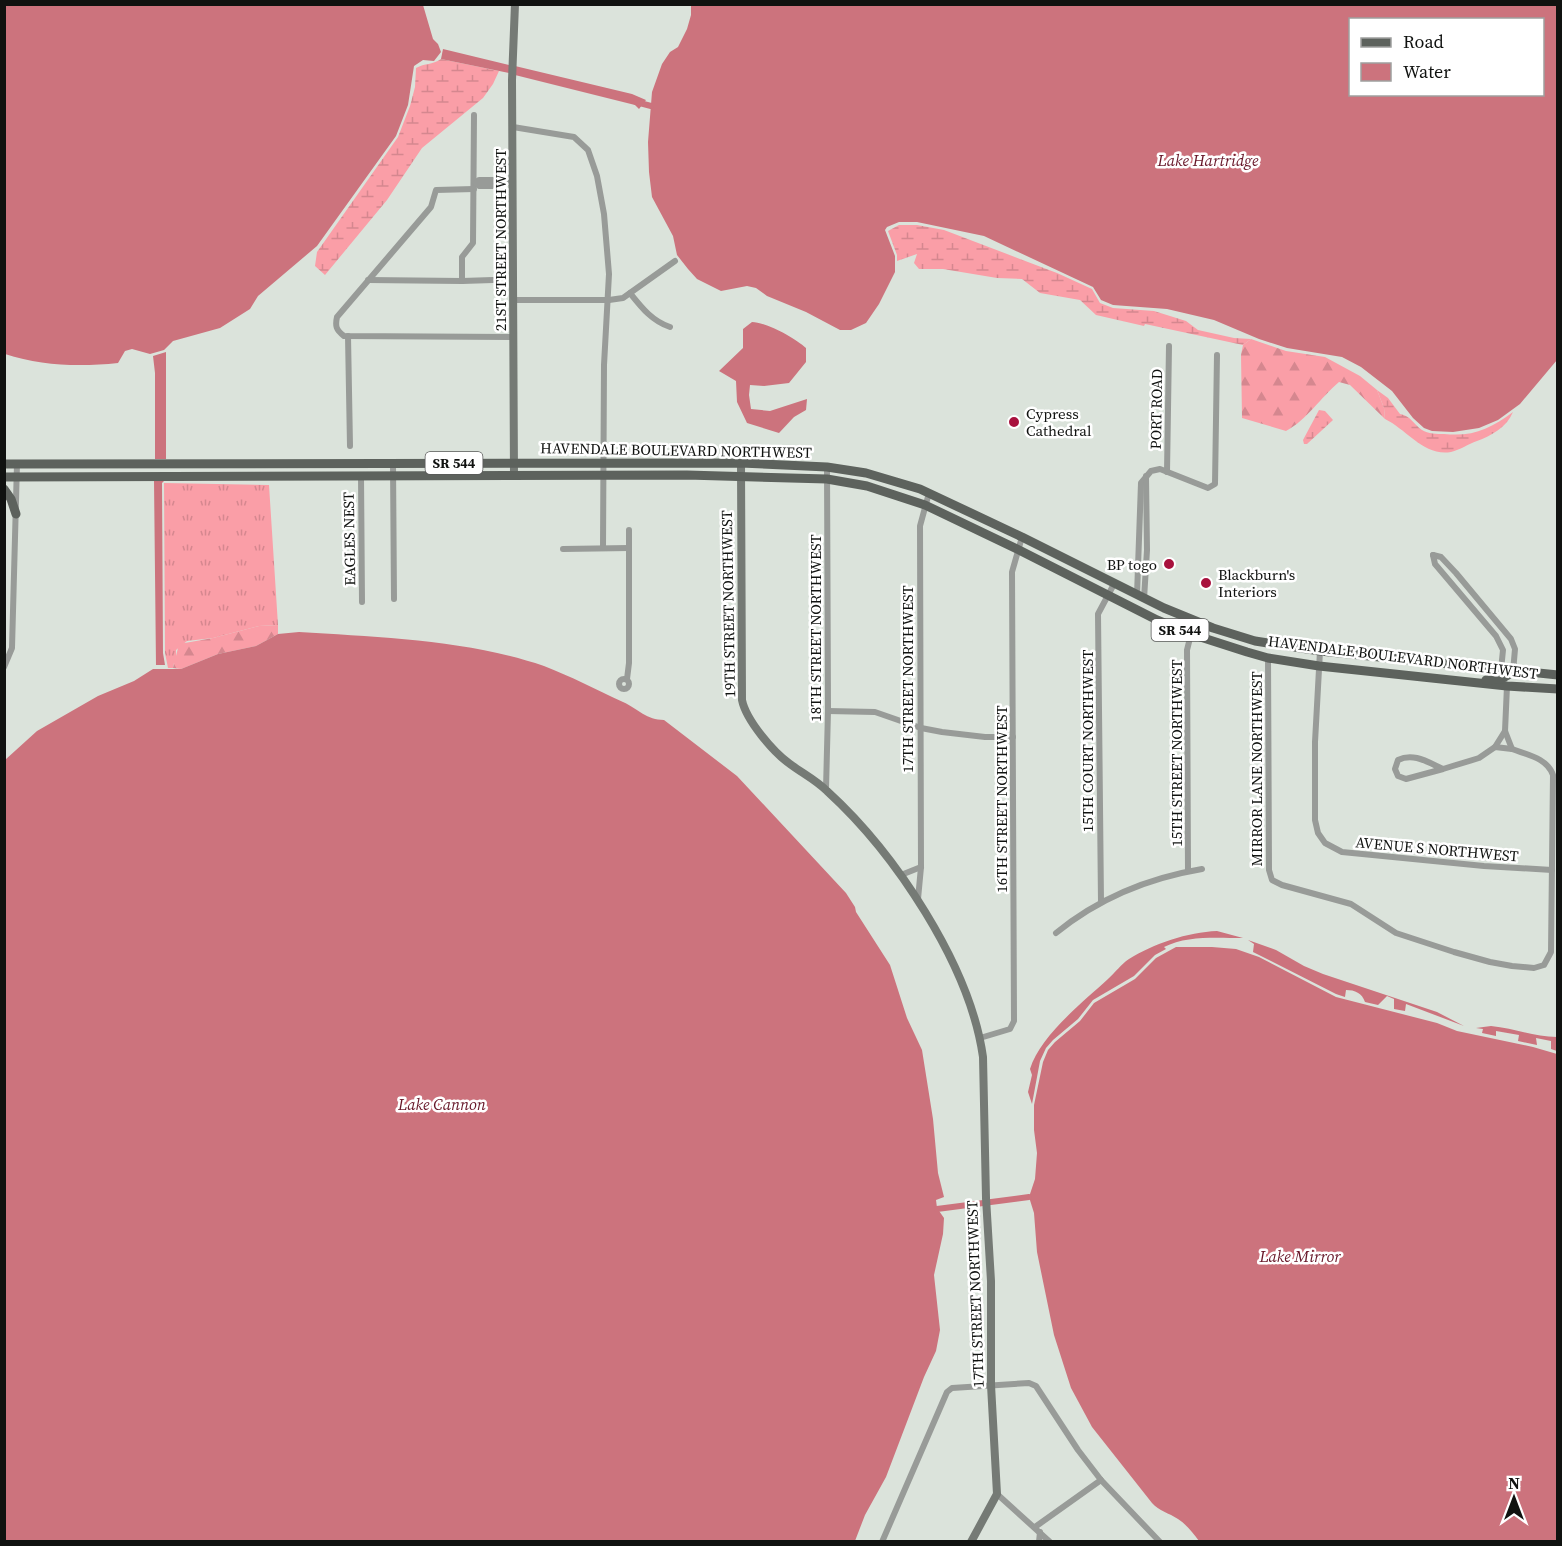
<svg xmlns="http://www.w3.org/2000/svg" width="1562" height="1546" font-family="'Source Serif 4',serif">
<defs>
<pattern id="grass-tufts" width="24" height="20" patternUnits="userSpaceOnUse" patternTransform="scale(1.5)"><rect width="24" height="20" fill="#fa9ea7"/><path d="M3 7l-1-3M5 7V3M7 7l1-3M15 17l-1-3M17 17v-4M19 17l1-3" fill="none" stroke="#d5878f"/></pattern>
<pattern id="forest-firs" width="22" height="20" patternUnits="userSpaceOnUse" patternTransform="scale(1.5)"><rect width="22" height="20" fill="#fa9ea7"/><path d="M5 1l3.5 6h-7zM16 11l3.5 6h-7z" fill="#d5878f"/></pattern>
<pattern id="wetland-marsh" width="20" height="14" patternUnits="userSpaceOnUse" patternTransform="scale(1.5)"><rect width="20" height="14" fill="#fa9ea7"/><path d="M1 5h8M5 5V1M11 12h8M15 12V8" fill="none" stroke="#d5878f"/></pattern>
</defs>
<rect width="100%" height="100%" fill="#dbe3db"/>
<path fill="url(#grass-tufts)" d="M164 483 269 485 278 625 259 626 213 638 187 641 176 650V663H174L173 668H168L165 653Z"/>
<g fill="url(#forest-firs)">
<path d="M1251 339 1286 351 1325 357 1360 376 1377 390 1384 408 1385 419 1350 385 1339 382C1321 397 1307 420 1286 431L1242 418 1241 355 1243 345Z"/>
<path d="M278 625V634L256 646 218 654 181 669 173 668 179 644 213 638 259 626Z"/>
</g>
<g fill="url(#wetland-marsh)">
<path d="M441 59 499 71 493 84 483 98 422 148 387 200 325 275 315 266 317 252 398 137 410 106 415 87 416 68C425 63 432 65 441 59Z"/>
<path d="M899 225H917L944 230 1057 273 1092 289 1100 303 1113 308 1154 311 1186 321 1198 330 1234 338 1251 339 1243 345 1145 324 1144 326 1096 315 1080 300 1040 293 1022 279 997 278 943 269H919L914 263 917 254 897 261V255L888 231Z"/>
<path d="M1377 390 1388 398 1400 414C1411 416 1413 424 1422 430 1428 434 1437 434 1444 434 1473 437 1490 429 1513 412 1507 427 1491 436 1477 441 1468 444 1460 450 1451 452 1425 457 1406 429 1385 419L1384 408Z"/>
<path d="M1319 410 1325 411 1333 420 1307 444H1304L1303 440Z"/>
</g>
<g fill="#cc737d" fill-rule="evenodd">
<path d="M5 4 423 5 433 39 438 44 441 52 434 61 423 60 414 66 408 105 396 136 317 246 258 296 250 309 220 328 173 341 164 350 150 354 132 349 125 351 118 363C80 367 41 366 5 354Z"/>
<path d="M691 5H1557V360L1520 404 1498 420 1479 428 1453 432 1432 431 1424 428 1413 418 1392 391 1361 367 1342 357 1287 348 1259 339 1214 320 1167 309 1113 305 1101 300 1093 287 984 236 917 222H899L887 227 885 230 895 256V272L879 304 866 323 851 330H840L806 312 767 296 756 288 747 286 721 291 697 279 688 269 677 255 673 236 652 197 649 172 648 142 652 92 662 64 670 52 678 47 687 29 691 15ZM1350 20H1542V94H1350Z"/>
<path d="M443 49 509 65V73L441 59Z"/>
<path d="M515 66 632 94 646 100 639 109 635 105 515 75Z"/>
<path d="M752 322C766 322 795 338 806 348V362L789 383 764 386 750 385 749 395 751 409 770 411 807 399 806 410 794 417 779 433 747 423 737 402 736 381 719 371 743 348V329Z"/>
<path d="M166 352V459H155V373L153 356Z"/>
<path d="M154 480 164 481 162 483 163 653 165 665H156Z"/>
<path d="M299 632C378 637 469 640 544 666 570 676 597 690 623 702 638 709 647 720 664 720L737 776 846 893 855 907 856 912 890 965 907 1018 922 1050 933 1119 938 1173 944 1197 936 1200 937 1208 944 1218 943 1234 934 1275 940 1330 936 1351 924 1377 886 1477 865 1515 855 1541H5V760L37 731 98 696 134 681 153 669H181L218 654 256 646 278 634Z"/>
<path d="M1217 931 1243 938C1218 938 1187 935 1164 947L1166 949 1155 955 1134 976 1093 1000 1078 1019 1053 1040 1046 1048 1040 1061 1032 1104 1028 1092 1032 1075 1030 1069C1040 1036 1083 1002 1108 979 1115 973 1121 964 1129 959 1153 944 1188 932 1217 931Z"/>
<path d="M1248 940 1276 950 1304 966 1323 974 1437 1012 1464 1026 1406 1004 1405 1011 1394 1009V999L1387 996 1378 1005 1365 1002C1362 993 1355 990 1346 990L1345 997 1336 994 1253 952 1254 944Z"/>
<path d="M1176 947H1212L1236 949 1259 957 1336 997 1437 1023 1457 1031 1533 1047 1557 1054V1541H1199C1193 1533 1187 1525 1178 1519 1169 1513 1159 1511 1152 1503L1092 1427 1071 1388 1054 1335 1037 1252 1034 1213 1029 1197 1035 1179 1037 1153 1034 1130V1105L1043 1062 1048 1050 1055 1042 1080 1021 1094 1003 1135 979 1156 958Z"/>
<path d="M1491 1026C1514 1028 1534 1037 1557 1037V1051L1551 1049V1041L1536 1038 1537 1045 1518 1041 1519 1035 1496 1031V1036L1482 1033 1483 1029 1476 1028Z"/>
</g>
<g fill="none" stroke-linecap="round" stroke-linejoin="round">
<g stroke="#cc737d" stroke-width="6">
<path d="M636 102 651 106"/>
<path d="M937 1209 1029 1197"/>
</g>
<g stroke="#989b98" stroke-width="6">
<path d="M474 115 473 243 462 257V281L493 280"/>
<path d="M513 127 574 137 588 150 597 176 604 214 609 274 604 365 603 548"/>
<path d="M475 183 479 180H500L503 183"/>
<path d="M476 183 479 186H500L503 183H513"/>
<path d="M474 189 436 190 431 207 337 317C335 326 336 330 344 336L513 337"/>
<path d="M368 280 462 281"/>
<path d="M630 293C642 308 652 321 670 327"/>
<path d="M513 300H609L623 298 630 293 675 261"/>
<path d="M348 336 350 446"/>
<path d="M393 463 394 599"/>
<path d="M1167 472 1169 346"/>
<path d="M361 476 362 602"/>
<path d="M563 549 629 548"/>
<path d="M1433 555 1441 557 1456 573 1511 639 1515 649 1513 672"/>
<path d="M1433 555 1435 564 1496 636 1503 650 1501 670"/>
<path d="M1137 595 1141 483 1151 471 1160 469 1208 488 1215 484 1217 355"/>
<path d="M1144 599 1147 550 1146 476"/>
<path d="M1320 651 1315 742V820L1318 833 1325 843 1342 852 1484 866 1552 870"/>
<path d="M1268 658 1269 870 1272 880 1282 885 1351 904 1396 933 1454 952 1490 962 1512 966 1534 968 1544 965 1551 952 1553 775C1547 758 1528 755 1512 749L1505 731 1507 686"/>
<path d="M4 667 12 648 17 464"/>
<circle cx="624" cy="684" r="5"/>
<path d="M627 679 629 663V530"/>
<path d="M828 711 875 712 921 728 942 732 985 737H1013"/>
<path d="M1495 747 1505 731"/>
<path d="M1443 769C1429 763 1414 752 1398 760L1395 769 1398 776 1406 779 1443 769 1479 758 1495 747 1512 749"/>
<path d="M826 789 828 711 827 467"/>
<path d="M1188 871 1187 650 1191 634"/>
<path d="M901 875 921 867"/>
<path d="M918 899 921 867 920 526 929 493"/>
<path d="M1101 902 1098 614 1114 584"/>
<path d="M1056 933C1099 898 1148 878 1202 869"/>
<path d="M980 1038 1010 1029 1014 1021 1012 572 1022 537"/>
<path d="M997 1494 1050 1542"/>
<path d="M1035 1527 1101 1480"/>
<path d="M882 1542 947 1392 952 1388 1029 1383 1036 1386 1078 1450 1101 1480 1160 1542"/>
<path d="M1039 1542 1040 1532"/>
</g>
<g stroke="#757a75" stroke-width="8">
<path d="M741 463 742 700C746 720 773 752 790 764 802 773 816 780 827 791 895 853 970 965 983 1057L986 1198 991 1281V1385L997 1494 971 1542"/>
<path d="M514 476 512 80 515 4"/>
</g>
<g stroke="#5d625d" stroke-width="9">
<path d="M4 464 741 463 827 467 866 473 920 489 1022 537 1164 608 1213 628 1255 641 1320 651 1558 675"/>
<path d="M4 477 687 475 827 479 867 486 925 505 1019 550 1157 620 1191 634 1247 652 1268 658 1319 666 1507 686 1558 689"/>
<path d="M4 489 11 499 16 514"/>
<path d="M1486 680 1501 679 1513 672"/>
</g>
</g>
<g fill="#a8113d" stroke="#fff" stroke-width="2">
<circle cx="1014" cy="422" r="6"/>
<circle cx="1169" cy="564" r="6"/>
<circle cx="1206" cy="583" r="6"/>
</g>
<g text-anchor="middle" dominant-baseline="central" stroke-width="5" stroke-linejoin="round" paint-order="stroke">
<g fill="#fff" stroke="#585958" stroke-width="1.5">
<rect x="425.5" y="452" width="57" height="22" rx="4.5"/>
<rect x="1151.5" y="619" width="57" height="22" rx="4.5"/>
</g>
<g font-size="14" font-weight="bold" fill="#101210">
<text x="454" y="463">SR 544</text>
<text x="1180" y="630">SR 544</text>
</g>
<g font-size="15" fill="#101210" stroke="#fff">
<text transform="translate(500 240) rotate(-90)">21ST STREET NORTHWEST</text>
<text transform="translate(1156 409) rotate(-89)">PORT ROAD</text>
<text transform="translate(676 450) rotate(1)">HAVENDALE BOULEVARD NORTHWEST</text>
<text transform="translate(349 539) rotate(-91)">EAGLES NEST</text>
<text transform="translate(728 604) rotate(-91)">19TH STREET NORTHWEST</text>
<text transform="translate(815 628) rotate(-90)">18TH STREET NORTHWEST</text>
<text transform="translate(1403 657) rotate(7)">HAVENDALE BOULEVARD NORTHWEST</text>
<text transform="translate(907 679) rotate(-90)">17TH STREET NORTHWEST</text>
<text transform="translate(1087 741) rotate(-90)">15TH COURT NORTHWEST</text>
<text transform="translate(1176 753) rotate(-90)">15TH STREET NORTHWEST</text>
<text transform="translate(1256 769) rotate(-90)">MIRROR LANE NORTHWEST</text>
<text transform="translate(1001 799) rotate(-90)">16TH STREET NORTHWEST</text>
<text transform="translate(1437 849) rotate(5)">AVENUE S NORTHWEST</text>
<text transform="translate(975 1294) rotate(-92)">17TH STREET NORTHWEST</text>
</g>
<g font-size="15" fill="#101210" stroke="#fff" text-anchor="start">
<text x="1026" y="413">Cypress<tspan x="1026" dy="17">Cathedral</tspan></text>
<text x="1157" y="564" text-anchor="end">BP togo</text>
<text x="1218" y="574">Blackburn's<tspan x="1218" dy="17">Interiors</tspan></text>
</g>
<g font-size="16" font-style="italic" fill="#661527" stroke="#fff">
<text x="1208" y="160">Lake Hartridge</text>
<text x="442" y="1104">Lake Cannon</text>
<text x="1300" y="1256">Lake Mirror</text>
</g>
</g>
<rect width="1562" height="1546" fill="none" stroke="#101210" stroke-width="12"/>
<rect x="1349" y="18" width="195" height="78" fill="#ffffff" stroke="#9fa09f" stroke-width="1.5"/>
<rect x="1361" y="38" width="30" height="9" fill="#5d625d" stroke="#9fa09f" stroke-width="1.5"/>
<text x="1403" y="48" font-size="18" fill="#101210">Road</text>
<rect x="1361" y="63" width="30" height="18" fill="#cc737d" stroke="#9fa09f" stroke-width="1.5"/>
<text x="1403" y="78" font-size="18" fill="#101210">Water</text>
<g transform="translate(1514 1498)" stroke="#ffffff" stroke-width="4.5" paint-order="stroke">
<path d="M0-4.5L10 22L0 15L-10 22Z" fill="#101210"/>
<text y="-9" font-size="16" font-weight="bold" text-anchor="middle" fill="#101210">N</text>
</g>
</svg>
